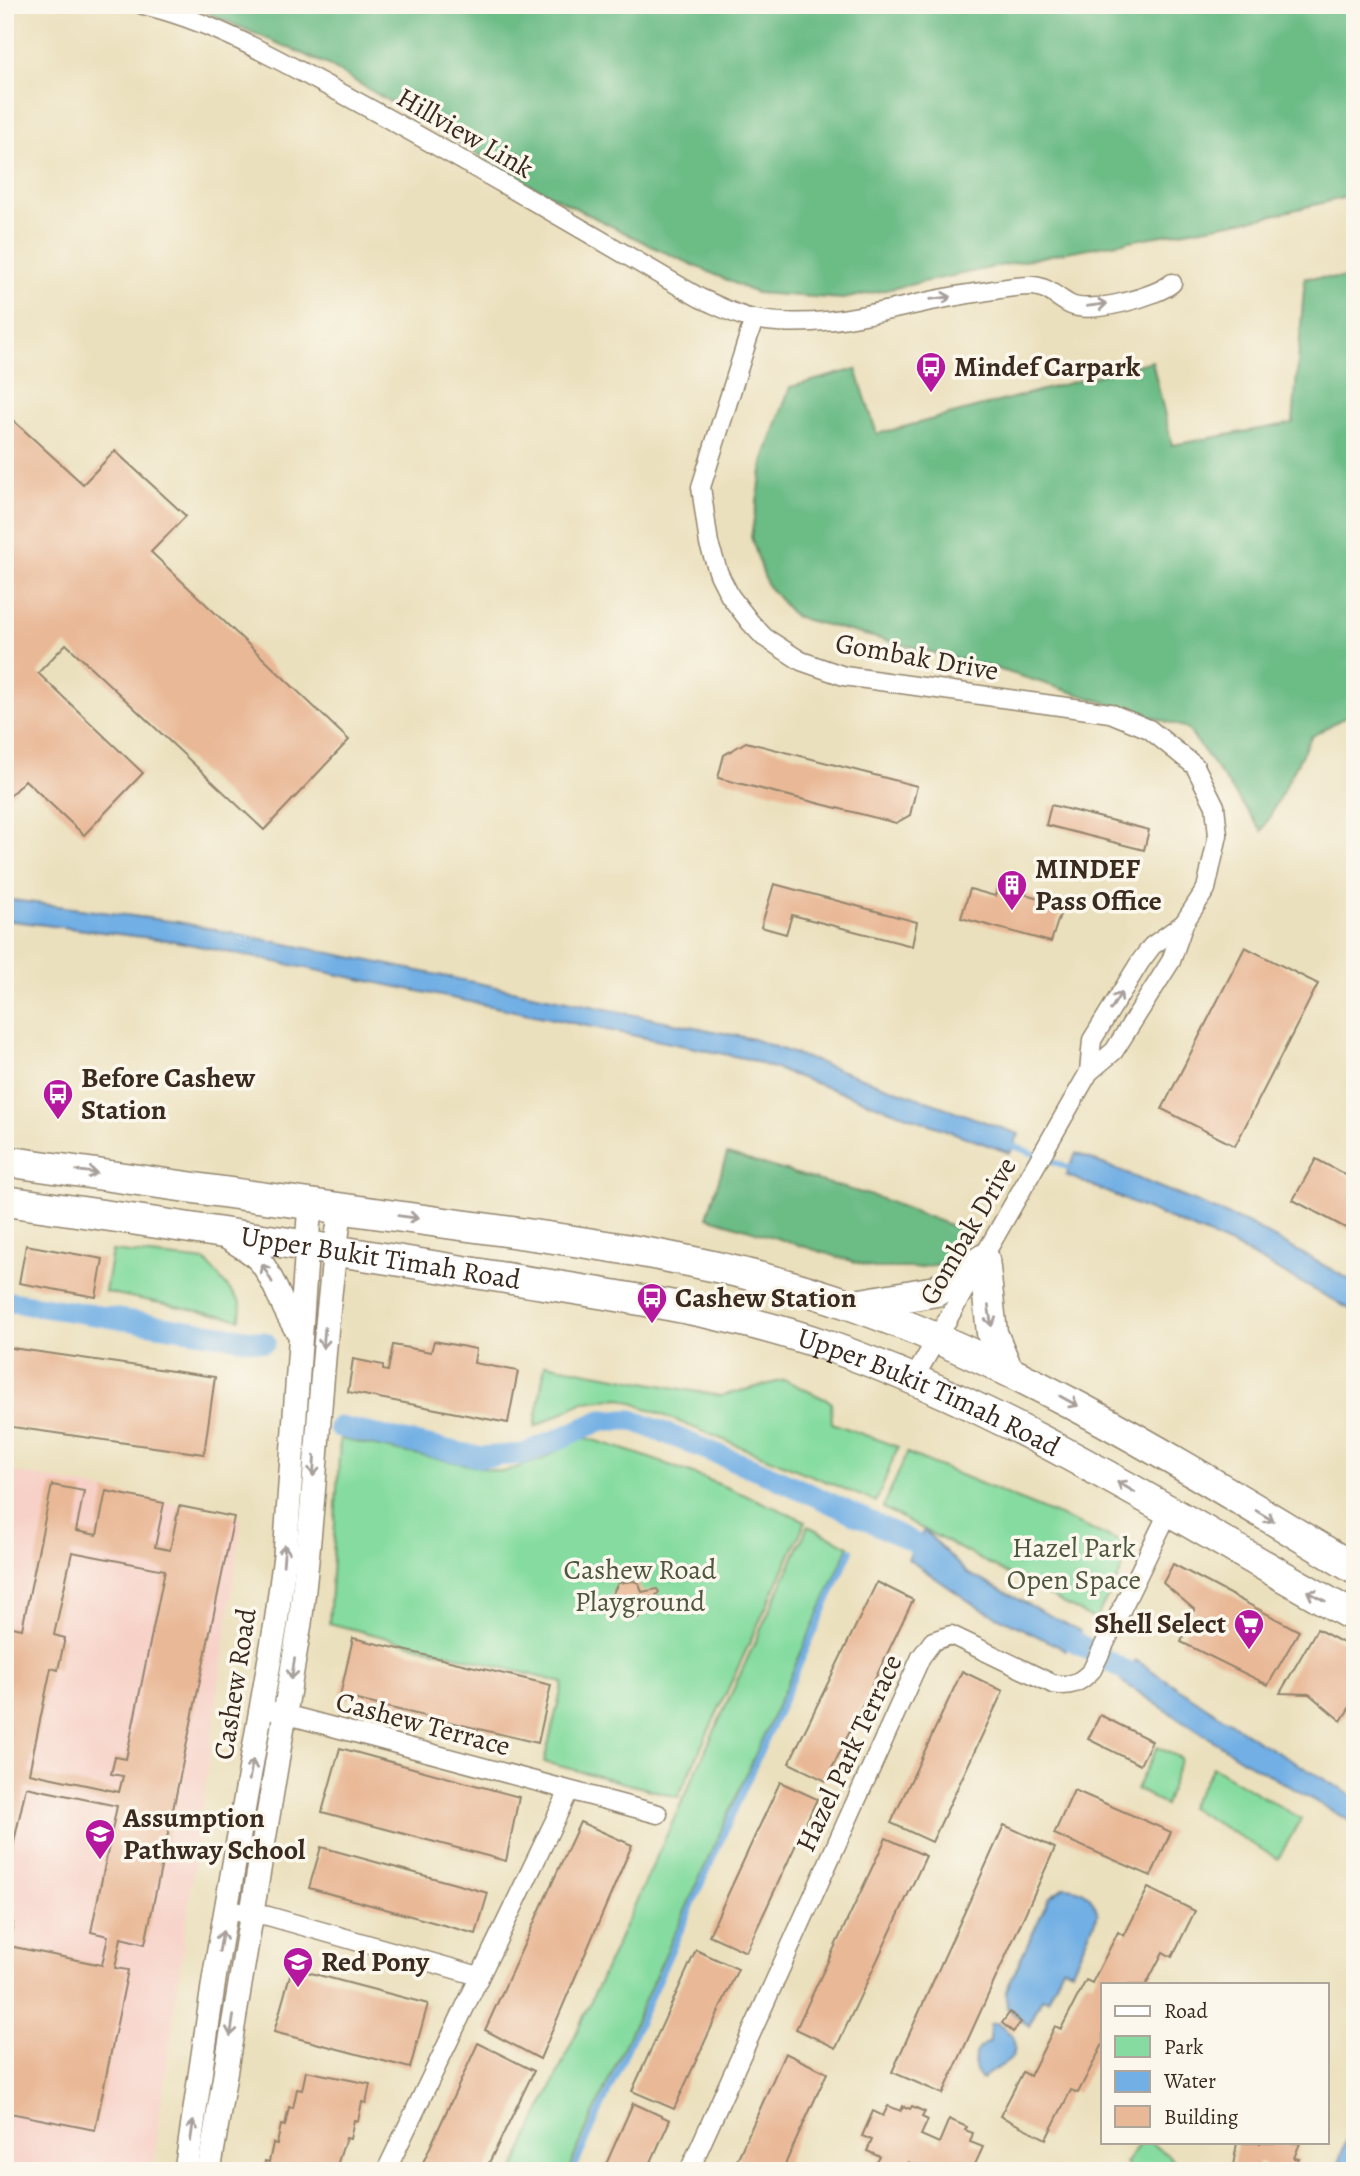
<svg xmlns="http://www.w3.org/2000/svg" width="1360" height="2176" font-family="Alegreya,serif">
<rect width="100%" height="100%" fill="#fbf7ec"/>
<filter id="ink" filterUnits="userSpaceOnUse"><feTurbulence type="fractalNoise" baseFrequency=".0143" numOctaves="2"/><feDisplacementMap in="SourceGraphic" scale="14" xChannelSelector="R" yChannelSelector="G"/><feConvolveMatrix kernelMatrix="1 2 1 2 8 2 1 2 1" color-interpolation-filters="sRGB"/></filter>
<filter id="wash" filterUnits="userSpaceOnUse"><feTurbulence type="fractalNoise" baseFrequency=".00686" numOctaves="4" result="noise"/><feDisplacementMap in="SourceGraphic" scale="28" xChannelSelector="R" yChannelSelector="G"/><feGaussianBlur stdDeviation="1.57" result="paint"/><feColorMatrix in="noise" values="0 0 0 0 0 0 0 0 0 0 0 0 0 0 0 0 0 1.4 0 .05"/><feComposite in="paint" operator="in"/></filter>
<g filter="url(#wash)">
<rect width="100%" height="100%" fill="#ebe0bd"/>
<path fill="#f7d1c8" d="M5 1470 242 1518 152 2171H36L5 2167Z"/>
<g fill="#86dca0" stroke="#60835f" stroke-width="2">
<path d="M112 1251 206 1261 241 1303 240 1319 105 1292Z"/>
<path d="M545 1364 720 1396 785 1380 831 1402 832 1423 898 1447 876 1502 621 1398 583 1402 535 1427Z"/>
<path d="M586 1438C662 1459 734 1490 806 1521L678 1797 544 1762 563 1683 329 1623 340 1439 503 1472 541 1460 575 1440Z"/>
<path d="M907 1453 1124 1543C1131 1567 1105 1599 1095 1620L883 1508Z"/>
<path d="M808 1526 849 1546 568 2171H513Z"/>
<path d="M1157 1747 1181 1758 1165 1805 1136 1789Z"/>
<path d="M1213 1767 1301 1819 1278 1859 1189 1807Z"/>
<path d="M1140 2143H1151L1189 2171H1134L1125 2164Z"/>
</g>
<g fill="#6cbc86" stroke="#547352" stroke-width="2">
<path d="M189 5H1355V195L1265 217 1061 253 843 299 756 293 653 247 530 185 326 64Z"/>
<path d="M1305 277 1355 279V711L1311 737 1262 831 1187 728 1001 670 795 617 767 585 751 537 764 459 790 387 856 369 877 434 1152 361 1172 445 1293 423Z"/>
<path d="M727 1154 879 1198 965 1231 940 1264 916 1268H874L707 1217Z"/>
</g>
<g fill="#71afe4" stroke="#566c81" stroke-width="2">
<path d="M5 899 178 922 753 1039 1019 1134 1010 1153 748 1059 174 941 5 920Z"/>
<path d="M1076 1153 1247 1223 1352 1281 1355 1282V1312L1236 1247 1066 1175Z"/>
<path d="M924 1530 967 1573 1080 1631 1066 1650 976 1606 908 1559Z"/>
<path d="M1136 1660 1258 1741 1355 1797V1824L1243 1760 1121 1681Z"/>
<path d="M1064 1887C1083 1887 1093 1896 1098 1914L1072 1971 1063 1967 1048 2000 1042 1998 1029 2026 1007 2008 1006 1991 1049 1898Z"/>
<path d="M997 2023 1013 2036C1021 2069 996 2061 982 2080 970 2066 972 2048 990 2042V2024Z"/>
<path d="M1355 2118V2171H1335Z"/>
</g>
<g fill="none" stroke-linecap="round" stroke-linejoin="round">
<g stroke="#71afe4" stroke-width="6">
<path d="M1006 1143 1077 1171"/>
<path d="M573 2171 851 1550"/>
</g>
<g stroke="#71afe4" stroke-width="21">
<path d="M5 1301 265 1342"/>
<path d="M339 1427 480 1457 524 1454 602 1420H632L760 1471 865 1519 911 1541 937 1563"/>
<path d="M1049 1627 1152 1686"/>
</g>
</g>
<g id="blocks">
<g fill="#e9b896" fill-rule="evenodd">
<path d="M5 413 83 484 115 451 186 516 151 552 349 740 264 830 66 644 38 673 143 773 84 835 25 780 5 801Z"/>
<path d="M746 742 917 786 910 815 896 823 718 778 724 755Z"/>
<path d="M1051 805 1149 830 1144 850 1046 825Z"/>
<path d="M774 884 917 922 912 946 792 915 786 934 761 927Z"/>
<path d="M998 886 1063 905 1051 942 961 918 970 889 995 896Z"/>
<path d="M1245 947 1318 984 1235 1146 1162 1109Z"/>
<path d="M1316 1159 1355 1180V1233L1293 1200Z"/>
<path d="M26 1245 103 1259 96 1297 19 1283Z"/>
<path d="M434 1341 476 1349 474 1363 518 1371 508 1423 348 1392 353 1359 383 1365V1370L388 1371 393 1345 431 1352Z"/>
<path d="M5 1347 215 1377 204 1454 5 1426Z"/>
<path d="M52 1485 84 1491 76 1531 97 1535 106 1491 164 1503 155 1547 170 1550 179 1506 234 1517 145 1944 121 1938 115 1968 128 1970 95 2130 5 2112V1921L13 1923 9 1946 102 1965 108 1936 91 1932 117 1806 26 1787 5 1883V1635L7 1626 22 1629ZM72 1552 165 1570 126 1759 115 1757 111 1774 123 1776 119 1792 29 1773 51 1668 58 1670 65 1638 54 1635Z"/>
<path d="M1173 1564 1299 1631 1268 1685 1181 1642 1195 1610 1163 1583Z"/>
<path d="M633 1581 639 1583 642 1592 657 1589 659 1592 638 1618 621 1613 612 1595 618 1583Z"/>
<path d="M877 1582 913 1600 826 1781 789 1763Z"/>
<path d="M1317 1629 1355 1649V1699L1341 1721 1309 1694 1280 1693Z"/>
<path d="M353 1638 551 1685 538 1743 340 1696Z"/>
<path d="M962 1671 1003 1691 932 1842 891 1823Z"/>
<path d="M1100 1715 1152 1741 1140 1765 1088 1739Z"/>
<path d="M340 1748 519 1797 506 1861 322 1812Z"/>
<path d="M780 1782 817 1799 746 1952 709 1935Z"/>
<path d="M1074 1790 1171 1832 1151 1876 1054 1834Z"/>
<path d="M580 1822 632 1845 540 2059 485 2030Z"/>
<path d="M1004 1825 1055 1848 943 2094 892 2072Z"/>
<path d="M886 1838 926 1856 836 2048 796 2029Z"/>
<path d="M321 1847 488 1893 476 1934 309 1888Z"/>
<path d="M1148 1888 1195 1911 1172 1957 1163 1952 1146 1985H1103V2044L1078 2093 1071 2090 1046 2139 1000 2116 1023 2072 1030 2076 1055 2026 1061 2029 1086 1980 1092 1983 1118 1932 1124 1936Z"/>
<path d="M696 1950 738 1969 674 2109 632 2091Z"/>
<path d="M292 1968 428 2004 410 2068 274 2032Z"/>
<path d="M1010 2012 1021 2022 1013 2032 1002 2023Z"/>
<path d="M478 2043 534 2071 485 2171H419Z"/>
<path d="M785 2053 827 2073 787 2160 783 2171H732Z"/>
<path d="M306 2071 370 2084 366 2103 362 2102 358 2121 354 2120 350 2139 346 2138 335 2171H264L265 2161 269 2162 273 2143 277 2144 281 2125 285 2126 289 2107 293 2108 297 2089 302 2090Z"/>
<path d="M633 2103 670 2120 647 2171H603Z"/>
<path d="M888 2106 901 2111 903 2106 910 2109 912 2106 925 2112 922 2117 928 2120 921 2135 939 2143 949 2119 967 2127 965 2130 973 2133 970 2142 983 2147 972 2171H924L908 2162 905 2171 899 2168 897 2171 884 2169 885 2166 877 2162 880 2157 867 2151 872 2140 862 2136 873 2111 883 2116Z"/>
<path d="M1237 2143H1300L1294 2158 1299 2159 1292 2171H1265L1264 2164 1260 2162 1254 2171H1232Z"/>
</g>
</g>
</g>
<g filter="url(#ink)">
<use href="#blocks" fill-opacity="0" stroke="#93856e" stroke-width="2"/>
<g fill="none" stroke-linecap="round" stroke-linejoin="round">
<g stroke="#93856e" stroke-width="21">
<g id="minor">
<path d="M143 5C213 21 278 60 341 93 462 158 581 229 700 298 717 305 736 316 754 319 828 333 903 303 975 293 993 291 1015 285 1033 286 1049 287 1058 299 1071 305 1091 314 1156 297 1172 283"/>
<path d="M754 319 701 487 709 544 719 574 730 596 750 622 764 637 801 661 844 676 1110 713 1149 729 1195 766 1215 806 1218 835 1206 889 1184 923 1171 961 1114 1051 1089 1072 913 1380"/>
<path d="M1089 1072 1092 1040 1140 962 1152 946 1184 923"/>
<path d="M262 1708 658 1814"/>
<path d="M226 1910 268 1916 479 1976"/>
<path d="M386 2171 569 1791"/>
<path d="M689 2171 921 1657 933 1641 951 1635 1053 1684C1071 1687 1080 1683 1092 1670L1168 1513"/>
</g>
</g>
<g stroke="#93856e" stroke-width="26">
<g id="tertiary">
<path d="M224 1236C237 1244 254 1252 263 1265 278 1287 283 1312 299 1333"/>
<path d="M186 2171 215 1973 276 1623 285 1556 310 1203"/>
<path d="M209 2171 300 1623C318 1485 320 1346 341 1208"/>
</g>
</g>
<g stroke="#93856e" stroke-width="33">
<g id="trunk">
<path d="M5 1161C154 1183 304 1203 453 1224 589 1242 724 1260 854 1306 1033 1369 1193 1472 1355 1569"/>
<path id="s1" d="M5 1201C164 1223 322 1248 481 1274 596 1293 714 1307 825 1345 1013 1410 1182 1521 1355 1617"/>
<path d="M855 1305 936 1291 984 1259 992 1333 1008 1371"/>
</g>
</g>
<use href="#minor" stroke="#fff" stroke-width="18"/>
<use href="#tertiary" stroke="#fff" stroke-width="23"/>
<use href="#trunk" stroke="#fff" stroke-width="30"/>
</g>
<defs><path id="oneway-shaft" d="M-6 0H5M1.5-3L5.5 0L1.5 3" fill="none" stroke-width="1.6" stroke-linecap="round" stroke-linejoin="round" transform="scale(1.75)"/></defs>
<g stroke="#a79f9a">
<use href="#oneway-shaft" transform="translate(941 298) rotate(-8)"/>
<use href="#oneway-shaft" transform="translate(1097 305) rotate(-8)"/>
<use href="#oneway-shaft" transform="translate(1116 1001) rotate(-59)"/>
<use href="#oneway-shaft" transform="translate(87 1172) rotate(8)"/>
<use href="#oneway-shaft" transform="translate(408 1217) rotate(8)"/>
<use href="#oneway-shaft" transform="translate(267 1273) rotate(-119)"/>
<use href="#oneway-shaft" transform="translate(990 1316) rotate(81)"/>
<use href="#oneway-shaft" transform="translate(324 1338) rotate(95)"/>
<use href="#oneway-shaft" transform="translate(1069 1401) rotate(29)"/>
<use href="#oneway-shaft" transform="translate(314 1466) rotate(93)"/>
<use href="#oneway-shaft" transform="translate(1126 1487) rotate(-149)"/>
<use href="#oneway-shaft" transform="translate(1265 1516) rotate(31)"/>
<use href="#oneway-shaft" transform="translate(284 1555) rotate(-85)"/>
<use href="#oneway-shaft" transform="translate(1316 1596) rotate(-151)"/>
<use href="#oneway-shaft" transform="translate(293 1669) rotate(99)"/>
<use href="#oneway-shaft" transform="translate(251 1770) rotate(-80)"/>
<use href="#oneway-shaft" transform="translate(221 1941) rotate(-80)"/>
<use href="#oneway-shaft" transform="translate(232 2026) rotate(99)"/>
<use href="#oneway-shaft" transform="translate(192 2131) rotate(-82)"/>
</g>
</g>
<defs>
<g id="bus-pin" transform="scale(1.575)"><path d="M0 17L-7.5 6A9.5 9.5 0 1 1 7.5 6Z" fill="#b5179e" stroke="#fbf7ec"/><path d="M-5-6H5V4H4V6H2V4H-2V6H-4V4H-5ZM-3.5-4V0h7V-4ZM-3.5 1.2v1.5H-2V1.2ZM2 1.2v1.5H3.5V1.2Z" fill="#fff"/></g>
<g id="building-pin" transform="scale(1.575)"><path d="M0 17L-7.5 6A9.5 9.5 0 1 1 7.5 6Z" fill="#b5179e" stroke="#fbf7ec"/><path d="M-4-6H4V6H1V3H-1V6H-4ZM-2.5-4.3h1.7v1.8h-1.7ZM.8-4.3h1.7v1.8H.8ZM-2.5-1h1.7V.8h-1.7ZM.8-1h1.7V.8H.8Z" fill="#fff"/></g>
<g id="supermarket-pin" transform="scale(1.575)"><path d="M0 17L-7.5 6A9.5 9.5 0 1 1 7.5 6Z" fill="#b5179e" stroke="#fbf7ec"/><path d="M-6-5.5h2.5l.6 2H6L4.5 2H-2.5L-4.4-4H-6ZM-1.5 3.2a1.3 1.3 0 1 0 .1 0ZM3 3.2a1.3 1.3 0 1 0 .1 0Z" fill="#fff"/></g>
<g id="school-pin" transform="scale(1.575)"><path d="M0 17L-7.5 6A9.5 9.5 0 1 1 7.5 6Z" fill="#b5179e" stroke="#fbf7ec"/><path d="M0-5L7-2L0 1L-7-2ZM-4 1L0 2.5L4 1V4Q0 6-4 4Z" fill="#fff"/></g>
</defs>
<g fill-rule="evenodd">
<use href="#bus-pin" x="931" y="367"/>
<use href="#building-pin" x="1012" y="885"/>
<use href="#bus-pin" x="58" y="1094"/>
<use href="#bus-pin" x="652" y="1298"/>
<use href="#supermarket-pin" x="1249" y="1624"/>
<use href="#school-pin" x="100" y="1834"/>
<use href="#school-pin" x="298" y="1962"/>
</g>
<g text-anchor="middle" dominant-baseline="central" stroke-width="7" stroke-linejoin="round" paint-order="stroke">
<g font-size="28" fill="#3b2a1e" stroke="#fbf7ec">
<text transform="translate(465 133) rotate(30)">Hillview Link</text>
<text transform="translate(917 657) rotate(10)">Gombak Drive</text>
<text transform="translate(968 1231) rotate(-60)">Gombak Drive</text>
<text stroke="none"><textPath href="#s1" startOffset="380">Upper Bukit Timah Road</textPath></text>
<text stroke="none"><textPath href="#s1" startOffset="947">Upper Bukit Timah Road</textPath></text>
<text transform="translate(235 1684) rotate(-81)">Cashew Road</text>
<text transform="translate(423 1724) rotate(15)">Cashew Terrace</text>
<text transform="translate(849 1753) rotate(-65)">Hazel Park Terrace</text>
</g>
<g font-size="28" font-weight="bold" fill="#3b2a1e" stroke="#fbf7ec" text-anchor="start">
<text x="954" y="367">Mindef Carpark</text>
<text x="1035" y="869">MINDEF<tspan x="1035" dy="32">Pass Office</tspan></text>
<text x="81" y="1078">Before Cashew<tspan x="81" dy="32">Station</tspan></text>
<text x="675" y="1298">Cashew Station</text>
<text x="1226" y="1624" text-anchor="end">Shell Select</text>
<text x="123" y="1818">Assumption<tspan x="123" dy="32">Pathway School</tspan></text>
<text x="321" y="1962">Red Pony</text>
</g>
<g font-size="28" fill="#4e563e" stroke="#fbf7ec">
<text x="1074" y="1548">Hazel Park<tspan x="1074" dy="32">Open Space</tspan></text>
<text x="640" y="1570">Cashew Road<tspan x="640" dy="32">Playground</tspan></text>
</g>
</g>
<rect width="1360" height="2176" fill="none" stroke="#fbf7ec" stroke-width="28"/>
<rect x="1101" y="1983" width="228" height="161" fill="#fbf7ec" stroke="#aea59a" stroke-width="2"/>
<rect x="1115" y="2006" width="35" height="10" fill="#ffffff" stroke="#aea59a" stroke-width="2"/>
<text x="1164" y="2018" font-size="21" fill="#3b2a1e">Road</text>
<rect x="1115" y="2036" width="35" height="21" fill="#86dca0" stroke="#aea59a" stroke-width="2"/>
<text x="1164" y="2054" font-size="21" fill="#3b2a1e">Park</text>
<rect x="1115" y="2071" width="35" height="21" fill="#71afe4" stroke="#aea59a" stroke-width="2"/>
<text x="1164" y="2088" font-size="21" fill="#3b2a1e">Water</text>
<rect x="1115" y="2106" width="35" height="21" fill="#e9b896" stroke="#aea59a" stroke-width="2"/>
<text x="1164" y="2124" font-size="21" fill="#3b2a1e">Building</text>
</svg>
